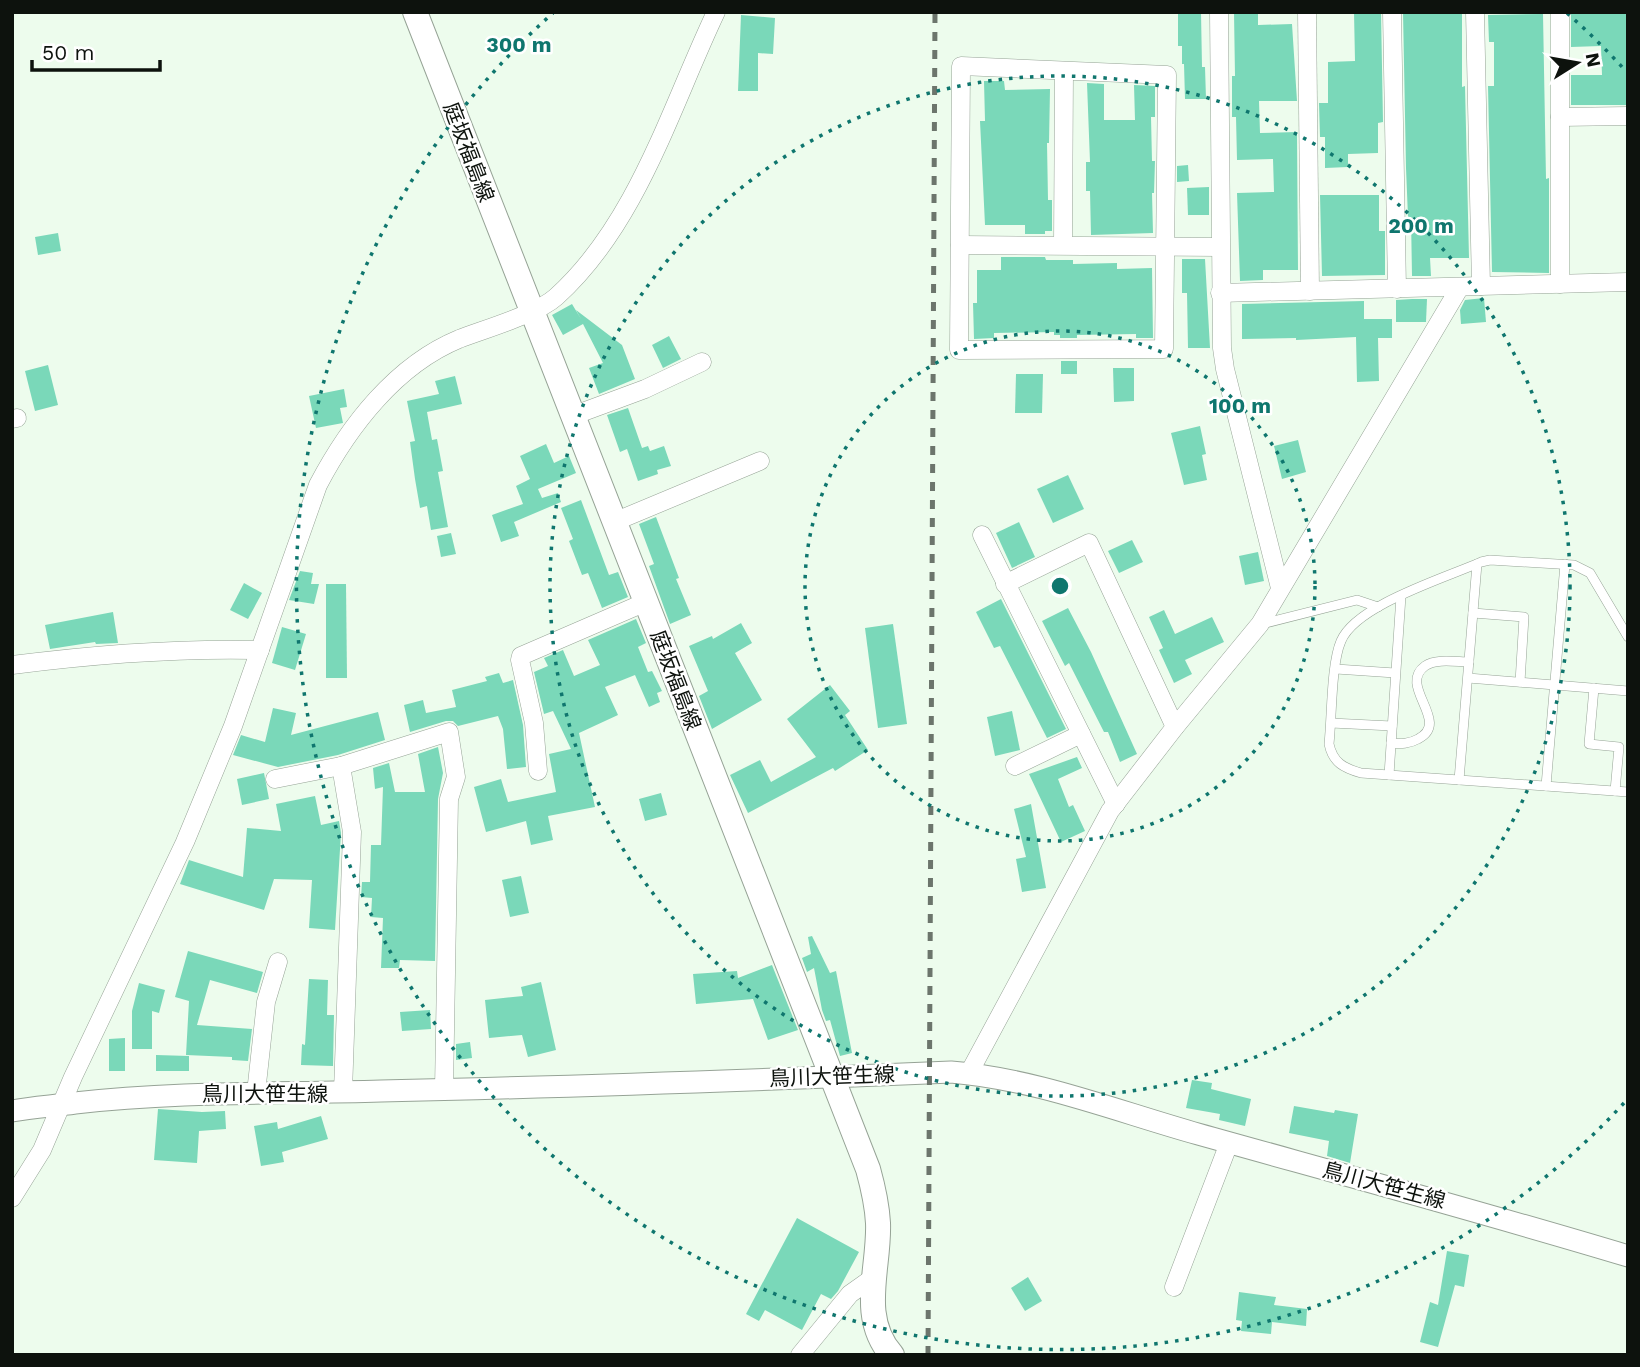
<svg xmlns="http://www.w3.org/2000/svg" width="1640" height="1367" viewBox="0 0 1640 1367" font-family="'Work Sans','Noto Sans JP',sans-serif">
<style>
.building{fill:#7ad8b9}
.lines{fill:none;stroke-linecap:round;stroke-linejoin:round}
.service-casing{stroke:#96a396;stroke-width:10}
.minor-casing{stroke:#96a396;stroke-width:19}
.tertiary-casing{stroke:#96a396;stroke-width:23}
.secondary-casing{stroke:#96a396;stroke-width:26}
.service{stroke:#fff;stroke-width:9}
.minor{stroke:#fff;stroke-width:18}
.tertiary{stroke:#fff;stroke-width:21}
.secondary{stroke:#fff;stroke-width:24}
.rail{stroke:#6c756c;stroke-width:5;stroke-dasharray:9 9;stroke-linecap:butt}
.ring{fill:none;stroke:#0f766e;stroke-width:3.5;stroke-dasharray:3.5 7}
.labels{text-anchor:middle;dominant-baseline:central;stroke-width:5;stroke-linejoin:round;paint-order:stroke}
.street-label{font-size:21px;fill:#0d120d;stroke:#fff}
.centre{fill:#0f766e;stroke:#fff;stroke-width:3.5}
.ring-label{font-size:21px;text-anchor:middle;font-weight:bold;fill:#0f766e;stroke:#fff;stroke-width:5;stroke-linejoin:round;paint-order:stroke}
</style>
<rect width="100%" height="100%" fill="#edfced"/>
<g class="building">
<polygon points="1178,12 1201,12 1202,67 1205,67 1206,99 1185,99 1184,64 1182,64 1182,46 1178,46"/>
<polygon points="1234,12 1258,12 1258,25 1292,24 1297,101 1259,101 1260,133 1297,132 1298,270 1263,270 1263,280 1240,281 1237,193 1274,192 1273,159 1237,160 1236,117 1232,117 1232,76 1235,76"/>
<polygon points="1354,12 1381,12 1383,122 1378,123 1378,153 1348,154 1348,167 1325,168 1325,137 1320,137 1319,103 1328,103 1328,62 1355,61"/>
<polygon points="1403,12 1462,12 1462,87 1465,86 1469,258 1430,258 1431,276 1412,276 1411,217 1408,217 1406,168"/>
<polygon points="1571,12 1628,12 1628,105 1571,105 1571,75 1602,75 1601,46 1571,47"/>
<polygon points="1543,14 1546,179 1549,178 1549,273 1492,272 1488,86 1494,86 1494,42 1489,42 1488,15"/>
<polygon points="741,15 775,18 773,54 758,53 758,91 738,91"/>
<polygon points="984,81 1004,81 1005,90 1050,89 1049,143 1047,143 1048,200 1052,200 1052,231 1045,231 1045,234 1025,234 1025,225 985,225 980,121 985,121"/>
<polygon points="1087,83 1104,84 1104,120 1135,120 1134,85 1155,86 1155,117 1151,117 1152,161 1155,161 1154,193 1152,193 1153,233 1091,235 1090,191 1086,191 1086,162 1090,162"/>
<polygon points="1188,165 1189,181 1177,182 1177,166"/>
<polygon points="1209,187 1209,215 1188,215 1187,188"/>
<polygon points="1320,195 1379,195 1379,231 1385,231 1385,275 1322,276"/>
<polygon points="58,233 61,251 38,255 35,237"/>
<polygon points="1001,257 1045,257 1046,260 1073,260 1073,264 1117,263 1117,269 1152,268 1153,338 1136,338 1136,334 1077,335 1077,338 1060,338 1060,335 1054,335 1054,332 994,333 994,338 974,339 973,303 977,303 977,270 1001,270"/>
<polygon points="1182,259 1205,259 1210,348 1188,348 1187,293 1182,293"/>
<polygon points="1484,298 1486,322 1461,324 1460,310 1465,300"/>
<polygon points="1412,299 1427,299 1426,322 1396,322 1396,300"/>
<polygon points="1364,301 1364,319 1392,319 1392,338 1378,338 1379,381 1357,382 1356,337 1296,340 1296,338 1242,339 1242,304"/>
<polygon points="572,304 581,319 576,310 622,345 635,379 599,394 589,368 603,363 583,324 563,335 552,315"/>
<polygon points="669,336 681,359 663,368 652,345"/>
<rect x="1061" y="361" width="16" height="13"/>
<polygon points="48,365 58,405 35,411 25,371"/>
<polygon points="1113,368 1134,368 1134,401 1114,402"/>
<polygon points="1016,374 1043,374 1042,413 1015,413"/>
<polygon points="455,376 462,404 427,412 432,440 437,439 443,471 438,472 448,527 431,530 427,506 420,508 415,479 410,442 415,441 407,401 439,394 435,381"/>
<polygon points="344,389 347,407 340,408 343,423 316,428 309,396"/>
<polygon points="628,408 642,448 648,446 650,451 664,446 671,466 657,470 658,474 638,481 627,449 620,452 607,415"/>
<polygon points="1200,426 1206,454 1202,455 1207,480 1184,485 1171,433"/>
<polygon points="1298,440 1306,472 1282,479 1274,446"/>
<polygon points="546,444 554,463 569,456 576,473 538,489 542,498 558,493 561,502 514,522 519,536 501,542 492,515 523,504 516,486 530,479 520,456"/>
<polygon points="1068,475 1084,509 1053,523 1037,489"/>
<polygon points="581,500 609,575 618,572 628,597 602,608 588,573 582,575 569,541 573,539 561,508"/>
<polygon points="656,517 679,578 676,579 691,615 670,624 649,566 654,564 639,524"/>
<polygon points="1019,522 1035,557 1012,568 996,533"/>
<polygon points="451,533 456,554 441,557 437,536"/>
<polygon points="1132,540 1143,562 1119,573 1108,551"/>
<polygon points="1258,552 1264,581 1245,585 1239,556"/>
<polygon points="300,571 313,573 311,584 319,584 314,604 289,600"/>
<polygon points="244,583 262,593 248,619 230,610"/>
<polygon points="326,584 346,584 347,678 326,678"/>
<polygon points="1001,599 1066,729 1047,738 1000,646 994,648 976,612"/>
<polygon points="1068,608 1091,652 1137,754 1120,762 1108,732 1104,732 1069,663 1065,666 1042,621"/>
<polygon points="1164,610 1175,634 1212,617 1224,642 1185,660 1192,674 1174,683 1159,650 1163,648 1149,617"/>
<polygon points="113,612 118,643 96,644 95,642 50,649 45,625"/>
<polygon points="636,619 646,643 638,647 648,672 652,671 662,691 657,693 660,702 649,707 635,675 605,687 618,715 579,733 595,807 548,816 553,840 531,845 526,821 486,832 474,787 501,779 508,802 556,792 549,754 571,749 553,711 544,714 534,672 548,666 544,658 563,650 574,676 600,665 588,640"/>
<polygon points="741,623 752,643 735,653 762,700 712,729 699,696 708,691 689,646 712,636 713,639"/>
<polygon points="893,624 907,724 878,728 865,628"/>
<polygon points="282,627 306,634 295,670 272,663"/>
<polygon points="499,673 503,683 513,680 523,725 526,767 507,769 503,729 498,716 458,726 453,721 446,721 410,732 404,705 423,700 426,713 456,707 452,690 487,681 485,677"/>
<polygon points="830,685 850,711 845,715 868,750 835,771 833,768 748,813 730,775 760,760 771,782 816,757 787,719"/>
<polygon points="273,708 296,713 291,735 378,712 385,740 338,755 278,767 233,755 241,735 265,742"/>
<polygon points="1012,711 1020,750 995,756 987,717"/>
<polygon points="438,747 443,773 438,799 435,961 400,960 399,968 381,968 383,918 371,917 372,898 361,897 362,882 370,882 371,845 381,845 383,787 375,789 373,768 389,763 395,792 425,792 418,754"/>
<polygon points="1077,757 1082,768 1058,779 1069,807 1073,805 1085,831 1061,842 1029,774"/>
<polygon points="264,773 269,799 242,805 237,779"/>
<polygon points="661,793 667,815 645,821 639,799"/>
<polygon points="315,796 321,825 339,821 341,833 335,930 309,928 312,880 274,879 264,910 180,884 189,860 243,877 247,828 281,831 276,804"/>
<polygon points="1031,804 1046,888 1022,892 1016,859 1026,857 1014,809"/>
<polygon points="521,876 529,913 510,917 502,880"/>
<polygon points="812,936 830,973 836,971 852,1053 840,1056 830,1020 826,1021 822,1010 814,968 807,972 802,958 811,954 808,937"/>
<polygon points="188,951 263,972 257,993 210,980 197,1025 252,1029 248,1061 232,1060 232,1057 186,1055 189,1001 175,997"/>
<polygon points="772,965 798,1030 768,1040 753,999 696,1004 693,974 737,971 738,978"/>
<polygon points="309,979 328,980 327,1015 334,1015 333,1066 301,1065 302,1044 305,1045"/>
<polygon points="541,982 556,1050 528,1057 522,1035 489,1038 485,1000 523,996 521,987"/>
<polygon points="139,983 165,990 159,1013 152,1011 152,1049 132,1049 132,1011"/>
<polygon points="430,1010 431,1029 402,1031 400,1012"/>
<polygon points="125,1038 125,1071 109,1071 109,1039"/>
<polygon points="470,1042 472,1058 456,1060 456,1044"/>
<polygon points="156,1055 189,1056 189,1071 156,1071"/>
<polygon points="1192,1080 1212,1083 1211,1089 1251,1099 1245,1126 1219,1120 1220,1114 1186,1108"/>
<polygon points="1294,1106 1334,1113 1335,1110 1358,1114 1350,1163 1327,1156 1329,1141 1289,1133"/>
<polygon points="158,1109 202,1112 225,1111 226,1129 199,1131 197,1163 154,1160"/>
<polygon points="321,1116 328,1139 282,1152 284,1162 261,1166 254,1126 277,1122 278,1129"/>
<polygon points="797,1218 859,1252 838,1291 831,1299 821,1294 802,1330 765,1310 759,1321 746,1314"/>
<polygon points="1447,1251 1469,1255 1464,1287 1455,1285 1438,1347 1420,1342 1430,1302 1438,1305"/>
<polygon points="1028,1277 1042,1301 1025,1311 1011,1288"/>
<polygon points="1239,1292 1276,1297 1274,1305 1307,1309 1306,1326 1272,1322 1271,1334 1241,1331 1242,1321 1236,1320"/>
</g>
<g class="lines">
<g class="service-casing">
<g id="service">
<polyline points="1473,613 1524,617 1520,682"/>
<polyline points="1262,624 1357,600 1378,607"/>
<path d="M1628 637 1590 573 1574 565 1490 560 1481 562C1445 578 1356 605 1341 641 1331 664 1332 717 1329 744 1333 763 1344 768 1361 773L1628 792"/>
<polyline points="1336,669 1395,673"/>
<polyline points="1468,678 1628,691"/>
<polyline points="1594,688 1589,744 1619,747 1615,791"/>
<polyline points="1331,723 1392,726"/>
<path d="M1391 743C1401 744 1409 744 1418 739 1452 722 1397 686 1425 666 1436 658 1457 662 1469 662"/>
<polyline points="1389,775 1401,596"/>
<polyline points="1459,780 1477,564"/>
<polyline points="1546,786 1565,564"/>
</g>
</g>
<g class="minor-casing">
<g id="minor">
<polyline points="1219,12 1222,348 1225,369 1280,588"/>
<polyline points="1307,12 1310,291"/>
<polyline points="1392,12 1397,289"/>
<polyline points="1475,12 1481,286"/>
<polyline points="1560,12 1560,284"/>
<polygon points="961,66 1167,75 1164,349 959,350"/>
<polyline points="1560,117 1628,116"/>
<polyline points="960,245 1220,247"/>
<polyline points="1063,245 1064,71"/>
<polyline points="1220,293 1628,282"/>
<polyline points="572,416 645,389 702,362"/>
<polyline points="12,419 17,418"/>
<polyline points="614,522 760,461"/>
<polyline points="982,535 1116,804"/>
<polyline points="1005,584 1089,543 1175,727"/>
<path d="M12 665C97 654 174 648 260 650"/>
<polyline points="1015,766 1081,734"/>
<polyline points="538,771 534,723 520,660 521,656 646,602"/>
<polyline points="275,779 341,766"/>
<polyline points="969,1073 1110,811 1175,727 1260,624 1460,287"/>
<polyline points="343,1092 352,832 341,766 449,732 456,777 449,799 444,1090"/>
<polyline points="256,1093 266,1002 278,962"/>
<path d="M12 1198 42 1150 73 1077 185 842 233 726 318 485C349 426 396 365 459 339 485 329 537 314 556 297 637 224 670 109 716 12"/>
<polyline points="1174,1287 1229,1143"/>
<polyline points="800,1355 850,1294 874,1277"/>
</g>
</g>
<g class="tertiary-casing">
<path id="tertiary" d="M12 1111C33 1107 54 1106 75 1103 177 1091 279 1094 381 1091 571 1087 761 1080 951 1072 1036 1079 1116 1111 1198 1134 1341 1174 1485 1213 1628 1256"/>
</g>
<g class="secondary-casing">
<path id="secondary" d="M415 12 868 1169C873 1187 877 1204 878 1223 880 1267 858 1317 892 1355"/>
</g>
<use href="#service" class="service"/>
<use href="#minor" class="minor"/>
<use href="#tertiary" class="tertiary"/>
<use href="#secondary" class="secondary"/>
<polyline class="rail" points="928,1355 935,12"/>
</g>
<g class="ring">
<circle cx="1060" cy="586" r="255"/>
<circle cx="1060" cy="586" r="510"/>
<path d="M1624 1103A765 765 0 1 1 553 13M1567 13A765 765 0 0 1 1624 69"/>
</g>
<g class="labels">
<g class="street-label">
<text transform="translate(469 152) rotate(69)">庭坂福島線</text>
<text transform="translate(676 680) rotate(69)">庭坂福島線</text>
<text transform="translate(832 1076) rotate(-2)">鳥川大笹生線</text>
<text x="265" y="1093">鳥川大笹生線</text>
<text transform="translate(1384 1185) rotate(15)">鳥川大笹生線</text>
</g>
</g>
<circle cx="1060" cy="586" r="10" class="centre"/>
<g class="ring-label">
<text x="519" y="52">300 m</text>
<text x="1421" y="233">200 m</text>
<text x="1240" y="413">100 m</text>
</g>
<rect width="1640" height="1367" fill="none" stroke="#0d120d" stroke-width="28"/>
<g transform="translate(1577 63) rotate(79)" stroke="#ffffff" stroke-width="5" paint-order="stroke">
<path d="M0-5L12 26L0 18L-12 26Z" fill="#0d120d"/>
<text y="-10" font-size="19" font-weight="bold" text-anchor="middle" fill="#0d120d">N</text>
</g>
<path d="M32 60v10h128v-10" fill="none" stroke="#0d120d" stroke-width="3.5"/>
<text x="42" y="60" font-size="21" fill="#0d120d" stroke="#ffffff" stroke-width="5" paint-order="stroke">50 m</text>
</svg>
